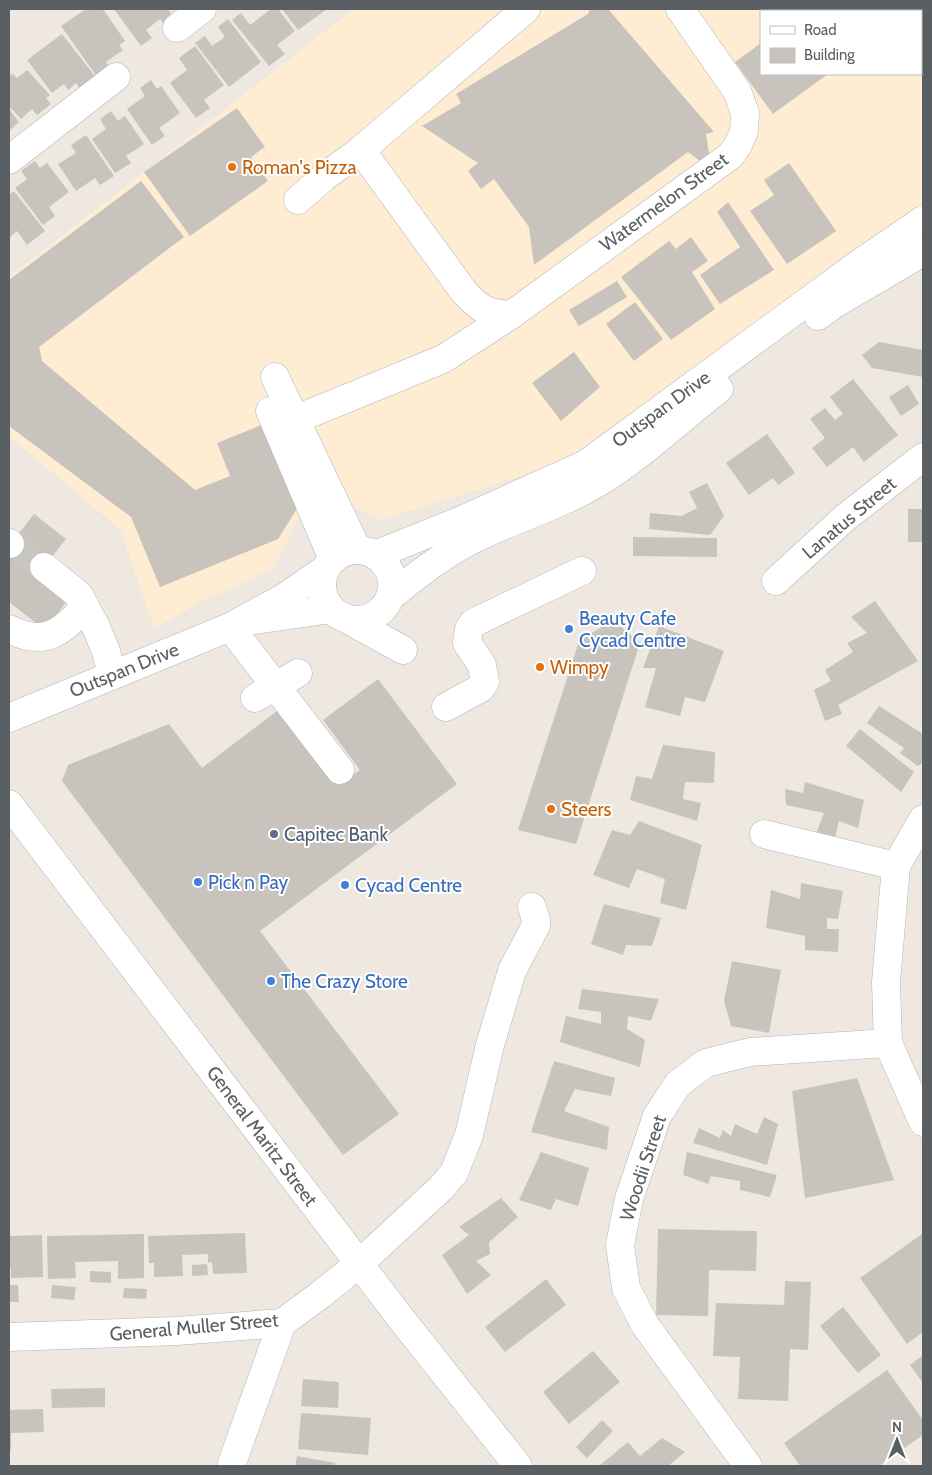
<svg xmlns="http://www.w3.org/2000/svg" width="932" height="1475" viewBox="0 0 932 1475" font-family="Cabin,sans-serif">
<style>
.commercial{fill:#ffedd3;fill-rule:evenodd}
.building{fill:#c9c3bd}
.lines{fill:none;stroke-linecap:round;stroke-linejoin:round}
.minor-tunnel{stroke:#c9c6c1;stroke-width:28;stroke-dasharray:28 14;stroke-linecap:butt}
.minor-casing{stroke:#b1b5b9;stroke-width:29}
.minor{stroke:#fff;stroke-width:28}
.food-dot{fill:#e8710a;stroke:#fff;stroke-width:2}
.shop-dot{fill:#3f7fe0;stroke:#fff;stroke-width:2}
.service-dot{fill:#5c6f8a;stroke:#fff;stroke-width:2}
.labels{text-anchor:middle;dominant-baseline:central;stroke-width:4;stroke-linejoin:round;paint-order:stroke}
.food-label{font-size:19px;fill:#c56008;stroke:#fff;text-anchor:start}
.street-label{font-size:19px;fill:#595f63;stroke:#fff}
.shop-label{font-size:19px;fill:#366cbe;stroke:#fff;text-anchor:start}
.service-label{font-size:19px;fill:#4e5e75;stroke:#fff;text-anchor:start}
</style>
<rect width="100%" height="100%" fill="#eee8e0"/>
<path class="commercial" d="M354 9H923V215L579 458 380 520 341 501 300 515 274 568 203 601 154 628 120 529 9 436V277ZM761 11H921V74H761Z"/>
<g class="building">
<polygon points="86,9 103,9 125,41 119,45 123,50 106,62 113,72 100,81 61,26"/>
<polygon points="114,9 168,9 177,22 168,29 160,19 146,30 152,38 141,46"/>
<polygon points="271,9 278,9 295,31 277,45 285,54 269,66 232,20 241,13 250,25"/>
<polygon points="282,9 327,9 298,30"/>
<polygon points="590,9 608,9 714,132 706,134 709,154 700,161 688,152 534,265 529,227 494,179 481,189 468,171 478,163 422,126 461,103 456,94 588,14"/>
<polygon points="813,9 907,9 904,11 815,11"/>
<polygon points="228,19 261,62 229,87 195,43 205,36 212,46 225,37 218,27"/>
<polygon points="62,34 101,84 86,96 76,83 68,90 64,84 52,93 27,60"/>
<polygon points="761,43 761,74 828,74 773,114 735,62"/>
<polygon points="195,46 224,85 204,100 210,108 196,118 170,83 187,70 179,58"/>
<polygon points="27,70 50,95 46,98 51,104 37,115 32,109 21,119 9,106 9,76 13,74 17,78"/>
<polygon points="151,80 157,89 161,86 180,113 159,128 165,136 152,145 127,109 145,96 140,88"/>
<polygon points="237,108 265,147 251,157 268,181 190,236 144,172"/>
<polygon points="9,109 19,122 9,131"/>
<polygon points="111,111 118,121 125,116 144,144 126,156 131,163 115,173 92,139 106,129 100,119"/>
<polygon points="86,135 114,176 100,185 95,178 76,191 58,164 76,153 71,145"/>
<polygon points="35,161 40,168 47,163 69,192 49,207 55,216 43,225 15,188 27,179 21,171"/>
<polygon points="789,163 836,231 787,264 750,211 774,195 764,180"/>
<polygon points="141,181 184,237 39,347 42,361 195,490 230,476 217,443 264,424 298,507 278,539 160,587 131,517 9,426 9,280"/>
<polygon points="14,191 45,231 27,245 17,231 9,238 9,195"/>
<polygon points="728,202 774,270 720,304 700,275 740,247 717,212"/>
<polygon points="691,237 708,261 692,272 715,309 671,340 621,277 669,241 676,249"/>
<polygon points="617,281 627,297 579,326 569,310"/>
<polygon points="635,302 663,339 634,361 606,324"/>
<polygon points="879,342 923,350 923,377 872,368 862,355"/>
<polygon points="574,352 600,387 561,421 532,383"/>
<polygon points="853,379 898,435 864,462 853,447 827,467 812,448 825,438 810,419 825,408 835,420 843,414 830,397"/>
<polygon points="908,385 919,404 901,416 889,397"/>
<polygon points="767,434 795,473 778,485 773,478 749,495 726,463"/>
<polygon points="707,483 724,516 710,535 649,529 650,513 682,516 697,508 689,492"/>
<rect x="908" y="509" width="15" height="33"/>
<polygon points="34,514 66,539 39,573 70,597 45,630 9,602 9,546"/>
<polygon points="633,537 717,538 717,557 633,556"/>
<polygon points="875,601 918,661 838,705 842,714 825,721 814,690 831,681 825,670 853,652 847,643 867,633 851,617"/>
<polygon points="613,620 640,643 576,844 518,830 579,641"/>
<polygon points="659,626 724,651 705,702 685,697 680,716 645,707 656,668 643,668"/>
<polygon points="378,679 457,784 260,931 399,1114 343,1155 62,781 68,765 169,724 202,768 286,704 344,781 360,770 323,720"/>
<polygon points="879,706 923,734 923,762 918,766 900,753 904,748 867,723"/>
<polygon points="860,729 914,772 901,792 846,746"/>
<polygon points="663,745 715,752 714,783 685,782 683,799 701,803 697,821 630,800 636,776 652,779"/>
<polygon points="805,782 864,800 858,828 839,821 834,841 816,834 824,813 786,805 785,789 803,793"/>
<polygon points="639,821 702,845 686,910 660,903 665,879 637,869 629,888 593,875 612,830 630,835"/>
<polygon points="801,883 843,891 838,919 827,918 827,929 839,929 838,952 805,950 805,936 766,928 771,890 800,899"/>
<polygon points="604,904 661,918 652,946 626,945 623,955 591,944"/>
<polygon points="732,961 781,970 769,1033 731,1026 724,1001"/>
<polygon points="582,989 659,999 651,1021 628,1016 627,1029 645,1040 640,1067 560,1042 566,1016 601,1024 601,1012 578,1009"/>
<polygon points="554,1061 615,1078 611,1096 575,1089 564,1111 609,1127 607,1150 531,1132"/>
<polygon points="857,1078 894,1180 805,1198 792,1091"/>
<polygon points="764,1117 778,1124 767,1165 693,1143 699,1128 720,1138 723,1130 731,1136 735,1124 757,1134"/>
<polygon points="541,1152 589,1168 578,1206 556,1199 551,1210 519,1200"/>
<polygon points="687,1152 777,1175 770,1197 740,1190 740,1181 711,1176 708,1184 683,1175"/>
<polygon points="501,1198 518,1217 489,1242 490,1254 476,1261 491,1275 467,1294 442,1255 469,1235 459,1227"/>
<polygon points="658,1229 757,1231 756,1271 709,1270 708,1316 656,1315"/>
<polygon points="245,1233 247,1273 213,1274 212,1262 208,1263 208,1254 182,1255 183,1276 154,1277 154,1263 149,1263 148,1236"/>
<polygon points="144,1234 144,1278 118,1279 118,1261 75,1262 76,1278 48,1279 47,1236"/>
<polygon points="922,1234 923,1332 907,1344 860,1278"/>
<polygon points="42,1235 43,1277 11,1278 11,1268 9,1268 9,1236"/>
<polygon points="207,1264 208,1275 192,1276 192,1265"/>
<polygon points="90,1271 111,1272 111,1283 90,1282"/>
<polygon points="546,1279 566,1305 505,1352 485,1327"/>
<polygon points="785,1281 811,1282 808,1350 790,1349 788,1401 738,1399 740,1357 713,1356 716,1303 784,1305"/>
<polygon points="9,1285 18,1285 19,1302 9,1302"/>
<polygon points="52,1285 76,1287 74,1300 51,1298"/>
<polygon points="124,1288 147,1289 146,1299 123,1298"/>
<polygon points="843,1307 881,1355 858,1373 820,1326"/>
<polygon points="593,1351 620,1382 569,1424 543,1392"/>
<polygon points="923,1355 923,1383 910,1365"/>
<polygon points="887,1370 923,1420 923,1435 879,1466 800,1466 784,1443"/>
<polygon points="303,1379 339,1382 338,1408 301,1406"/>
<polygon points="105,1388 105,1407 52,1408 51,1389"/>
<polygon points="43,1409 44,1432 11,1433 11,1450 9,1450 9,1410"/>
<polygon points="301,1413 371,1418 368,1455 298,1449"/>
<polygon points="602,1420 613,1431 587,1458 576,1447"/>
<polygon points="662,1438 685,1452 668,1466 599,1466 628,1442 640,1456"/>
<polygon points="297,1456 335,1463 335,1466 295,1466"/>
</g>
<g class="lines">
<polyline class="minor-tunnel" points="10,544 44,567"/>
<g class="minor-casing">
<g id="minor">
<path d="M526 9 361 150 464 292C481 310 486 313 511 315L730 156 738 145 744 131 745 113 737 91 680 9"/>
<polyline points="177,28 202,9"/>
<polyline points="9,160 116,77"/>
<polyline points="298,200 324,177 361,150"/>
<polyline points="818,316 833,305 923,252"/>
<polyline points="275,377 357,549"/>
<polyline points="270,411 333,559"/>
<polyline points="277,427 443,359 511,315"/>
<polyline points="9,543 10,544"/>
<circle cx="357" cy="585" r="35"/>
<polyline points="375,555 462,520 586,464 860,263 923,220"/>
<polyline points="44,567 79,595 95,625 106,651 112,675"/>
<polyline points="776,581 846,517 923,457"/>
<path d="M390 597C418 574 445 553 478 537 517 518 561 505 599 482 642 456 679 420 719 389"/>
<polyline points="345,618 403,650"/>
<polyline points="255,620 331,609"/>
<polyline points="230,627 340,770"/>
<path d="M9 629C44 647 62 633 85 606"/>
<polyline points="255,698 298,673"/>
<polyline points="446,707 481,688 485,682 482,665 467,643 469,629 473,623 582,571"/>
<polyline points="9,718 230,627 285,597 324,570"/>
<polyline points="9,804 399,1316 518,1466"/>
<polyline points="923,819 896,866 886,982 888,1043 923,1122"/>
<polyline points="764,834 896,866"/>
<polyline points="9,1337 177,1331 282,1323 320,1295 360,1263 441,1188 454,1173 469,1135 490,1045 512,971 536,925 536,920 532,907"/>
<polyline points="231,1466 282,1323"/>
<polyline points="748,1466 645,1325 626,1288 620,1245 629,1199 657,1116 678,1084 706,1063 750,1052 888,1043"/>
</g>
</g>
<use href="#minor" class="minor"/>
</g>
<g class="food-dot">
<circle cx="232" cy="167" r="5"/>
<circle cx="540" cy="667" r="5"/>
<circle cx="551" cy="809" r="5"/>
</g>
<g class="shop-dot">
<circle cx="569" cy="629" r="5"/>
<circle cx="198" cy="882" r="5"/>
<circle cx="345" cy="885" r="5"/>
<circle cx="271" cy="981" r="5"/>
</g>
<circle class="service-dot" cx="274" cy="834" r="5"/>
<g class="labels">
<g class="food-label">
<text x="242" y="167">Roman's Pizza</text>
<text x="550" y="667">Wimpy</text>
<text x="561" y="809">Steers</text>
</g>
<g class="street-label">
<text transform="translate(664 202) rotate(-36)">Watermelon Street</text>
<text transform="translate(661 409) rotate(-36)">Outspan Drive</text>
<text transform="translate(849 518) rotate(-40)">Lanatus Street</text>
<text transform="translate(124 670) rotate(-22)">Outspan Drive</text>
<text transform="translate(262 1136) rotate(53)">General Maritz Street</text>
<text transform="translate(643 1168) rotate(-72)">Woodii Street</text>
<text transform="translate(194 1327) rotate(-5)">General Muller Street</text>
</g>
<g class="shop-label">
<text x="579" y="618">Beauty Cafe<tspan x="579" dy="22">Cycad Centre</tspan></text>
<text x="208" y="882">Pick n Pay</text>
<text x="355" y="885">Cycad Centre</text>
<text x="281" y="981">The Crazy Store</text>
</g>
<g class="service-label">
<text x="284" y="834">Capitec Bank</text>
</g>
</g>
<rect width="932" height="1475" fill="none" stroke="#595f63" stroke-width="20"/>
<rect x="760" y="10" width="162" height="65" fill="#ffffff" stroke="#bdbfc1"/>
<rect x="770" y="26" width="25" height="8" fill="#ffffff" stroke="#bdbfc1"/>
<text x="804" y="35" font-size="15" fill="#595f63">Road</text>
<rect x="770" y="48" width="25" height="15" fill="#c9c3bd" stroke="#bdbfc1"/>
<text x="804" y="60" font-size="15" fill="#595f63">Building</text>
<g transform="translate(897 1440)" stroke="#ffffff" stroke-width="4" paint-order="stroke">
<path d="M0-4L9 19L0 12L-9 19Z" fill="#595f63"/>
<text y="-8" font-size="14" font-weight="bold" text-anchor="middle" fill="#595f63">N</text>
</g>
</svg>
